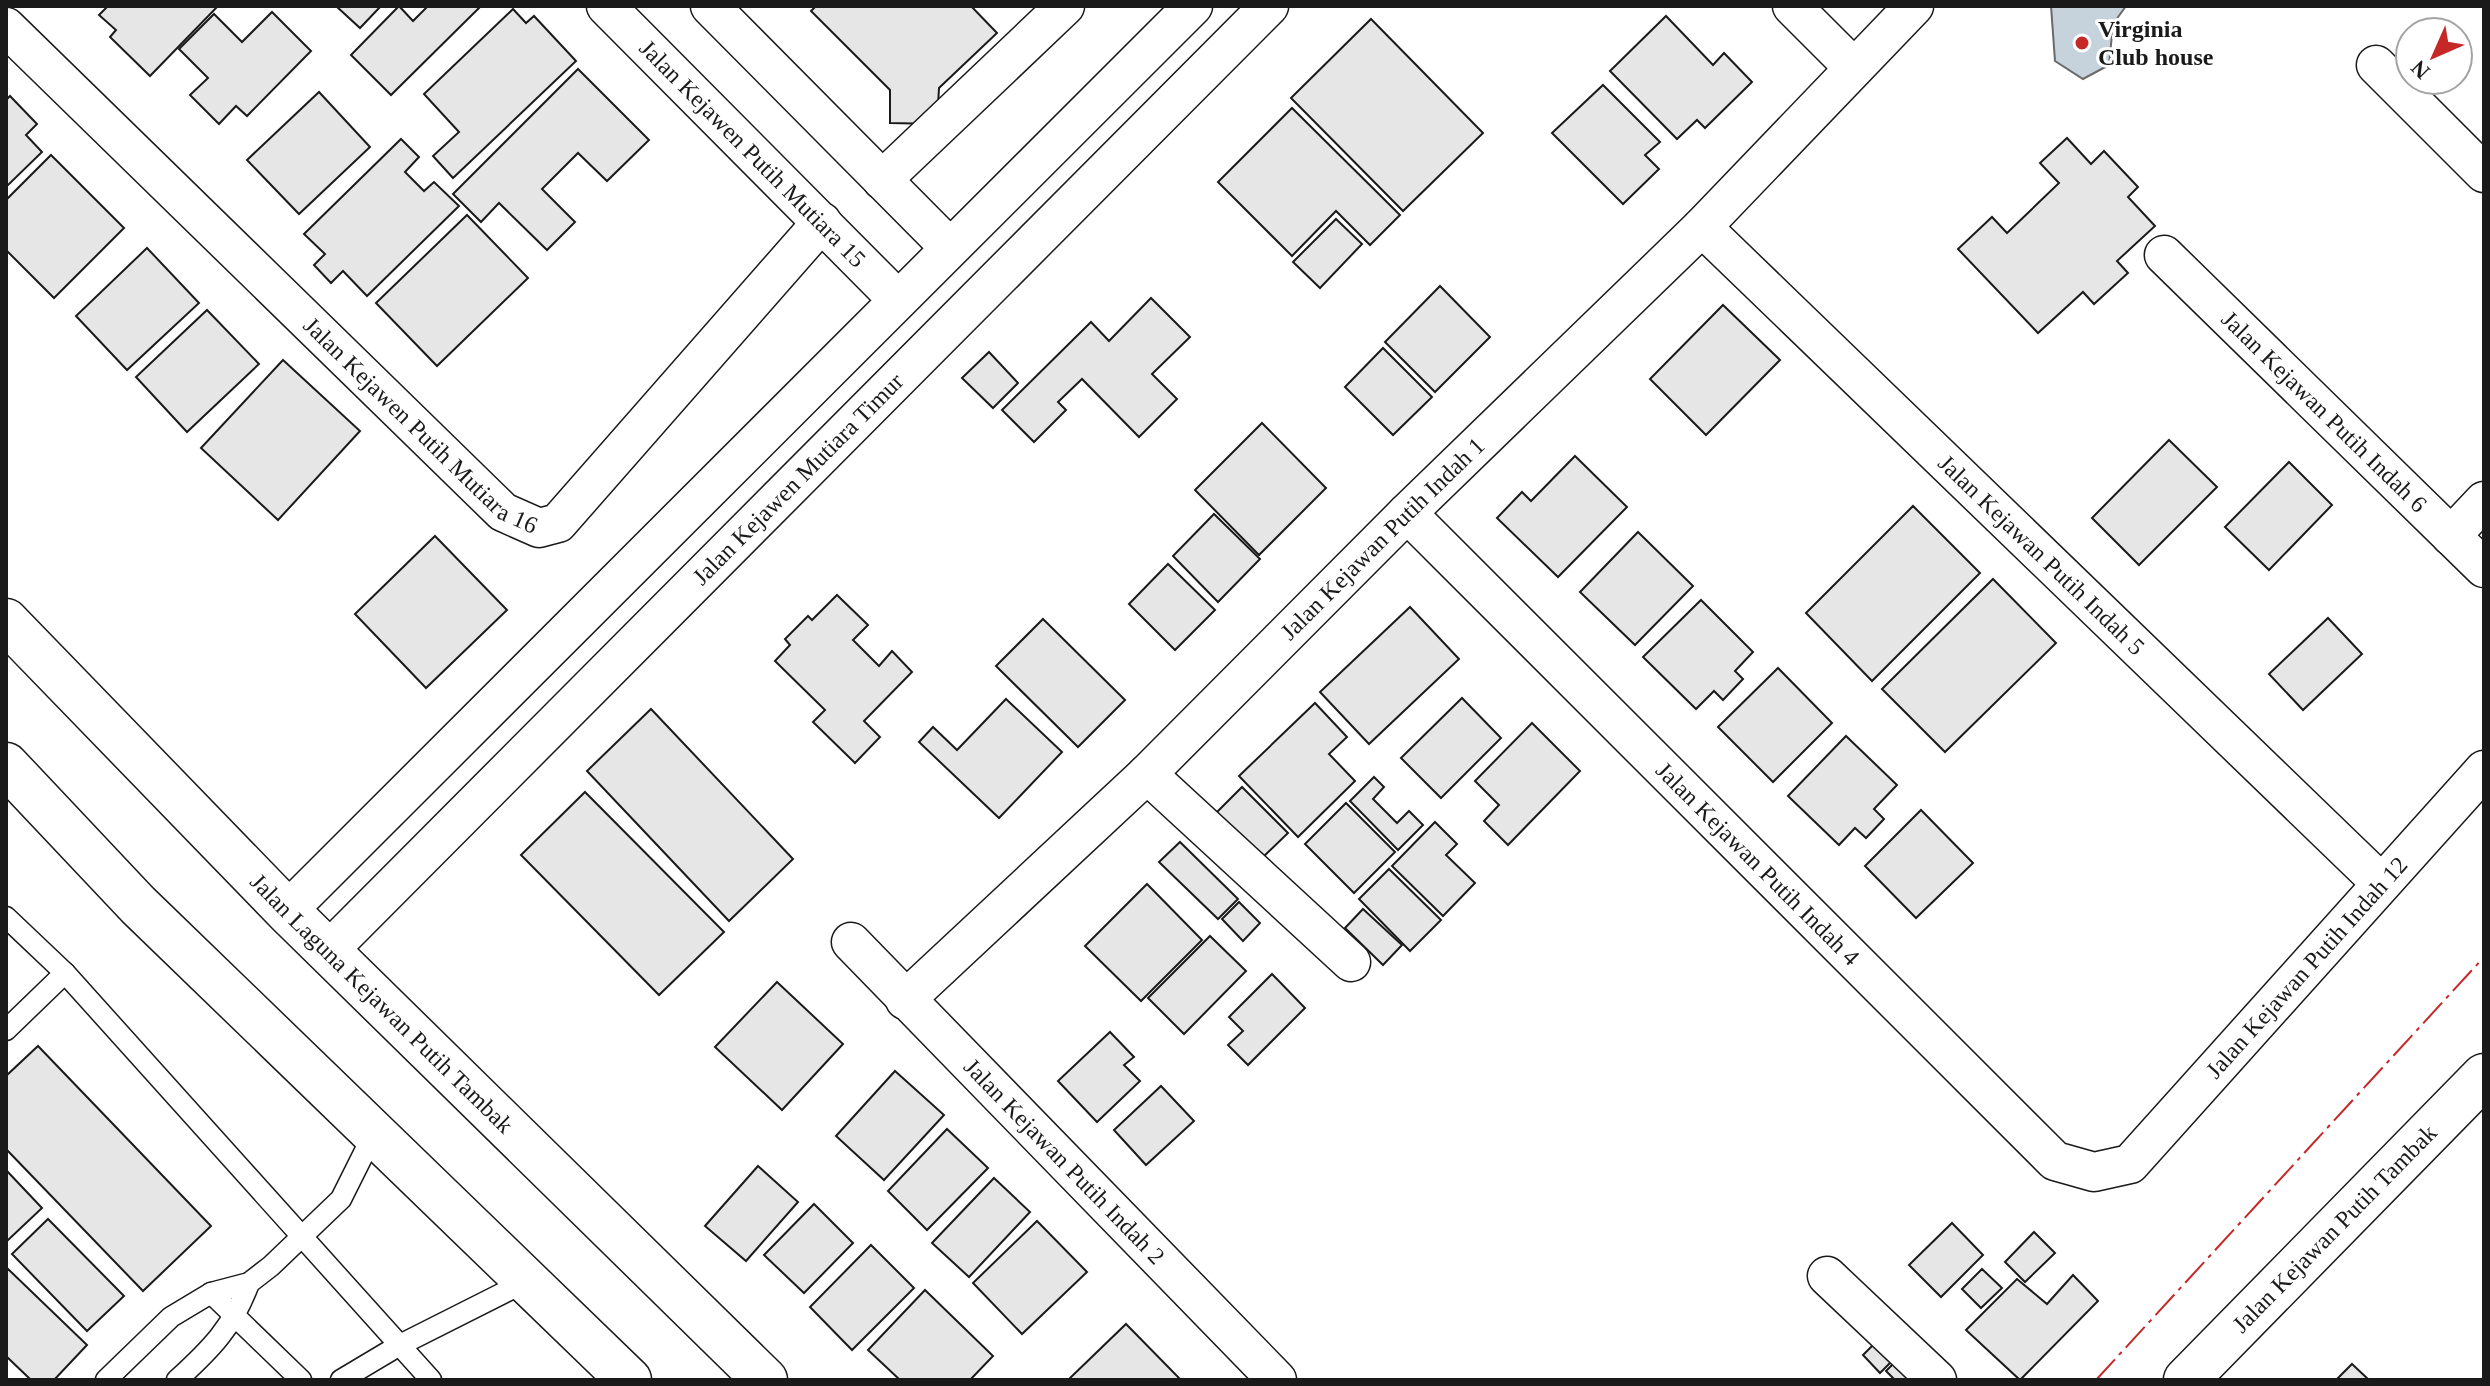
<svg xmlns="http://www.w3.org/2000/svg" width="2490" height="1386" viewBox="0 0 2490 1386" font-family="'Times New Roman',serif">
<style>
.water{fill:#c6d2dc;stroke:#6a6a6a;stroke-width:2}
.building{fill:#e6e6e6;stroke:#1a1a1a;stroke-width:2}
.lines{fill:none;stroke-linecap:round;stroke-linejoin:round}
.service-casing{stroke:#1a1a1a;stroke-width:23}
.minor-casing{stroke:#1a1a1a;stroke-width:41}
.tertiary-casing{stroke:#1a1a1a;stroke-width:47}
.service{stroke:#fff;stroke-width:20}
.minor{stroke:#fff;stroke-width:38}
.tertiary{stroke:#fff;stroke-width:44}
.power{stroke:#c62828;stroke-width:2;stroke-dasharray:28 6 4 6;stroke-linecap:butt}
.poi-dot{fill:#c62828;stroke:#fff;stroke-width:3}
.labels{text-anchor:middle;dominant-baseline:central;stroke-width:6;stroke-linejoin:round;paint-order:stroke}
.poi-label{font-size:24px;font-weight:bold;fill:#1a1a1a;stroke:#fff;text-anchor:start}
.street-label{font-size:24px;fill:#1a1a1a;stroke:#fff}
</style>
<rect width="100%" height="100%" fill="#fff"/>
<polygon class="water" points="2051,6 2126,6 2113,24 2109,65 2083,79 2055,61"/>
<g class="building">
<polygon points="108,6 218,6 150,76 110,37 116,30 99,15"/>
<polygon points="336,6 381,6 360,28"/>
<polygon points="399,6 413,21 428,6 481,6 391,95 351,55"/>
<polygon points="816,6 971,6 997,33 939,88 937,124 890,123 890,90 811,11"/>
<polygon points="513,9 526,23 534,16 576,61 453,178 433,156 459,132 424,94"/>
<polygon points="272,12 311,51 247,116 236,106 219,124 190,95 208,78 179,49 214,14 242,42"/>
<polygon points="1666,16 1713,65 1724,53 1752,82 1705,128 1697,120 1677,139 1610,71"/>
<polygon points="1371,19 1483,133 1403,211 1291,98"/>
<polygon points="578,69 649,140 607,181 578,153 542,189 575,222 547,250 499,203 481,222 453,194"/>
<polygon points="1603,85 1660,142 1645,155 1659,169 1623,204 1552,133"/>
<polygon points="319,92 370,147 299,214 247,160"/>
<polygon points="10,96 37,124 26,135 42,152 6,187 6,100"/>
<polygon points="1292,108 1400,215 1370,245 1336,211 1292,256 1218,182"/>
<polygon points="2067,138 2091,164 2104,151 2138,187 2128,197 2155,226 2117,261 2128,273 2094,304 2083,292 2038,333 1958,249 1992,217 2007,233 2059,183 2040,163"/>
<polygon points="401,139 419,157 405,172 424,191 434,182 459,206 367,296 343,271 331,283 314,265 325,254 304,234"/>
<polygon points="51,155 124,228 54,298 6,250 6,200"/>
<polygon points="467,215 528,278 437,366 376,303"/>
<polygon points="1336,219 1362,244 1320,288 1293,262"/>
<polygon points="147,248 199,303 127,370 76,316"/>
<polygon points="1440,286 1490,337 1435,392 1385,342"/>
<polygon points="1151,298 1190,337 1152,374 1177,399 1139,437 1082,379 1058,402 1066,410 1034,442 1002,410 1091,322 1109,341"/>
<polygon points="1723,305 1780,360 1706,435 1650,379"/>
<polygon points="207,310 259,364 187,432 136,377"/>
<polygon points="1383,348 1432,397 1393,435 1345,387"/>
<polygon points="989,352 1018,383 993,408 962,378"/>
<polygon points="283,360 360,431 278,520 201,448"/>
<polygon points="1262,423 1326,488 1259,555 1195,490"/>
<polygon points="2169,440 2217,487 2139,565 2092,518"/>
<polygon points="1575,456 1627,507 1558,577 1497,518 1522,492 1531,501"/>
<polygon points="2289,462 2332,505 2269,570 2225,527"/>
<polygon points="1913,506 1980,573 1872,681 1806,613"/>
<polygon points="1214,514 1260,559 1218,602 1173,556"/>
<polygon points="1638,532 1693,586 1635,645 1580,592"/>
<polygon points="435,536 507,610 426,688 355,614"/>
<polygon points="1168,564 1215,610 1175,650 1129,604"/>
<polygon points="1993,579 2056,643 1945,752 1882,689"/>
<polygon points="837,595 868,625 853,640 879,666 892,651 912,672 864,721 880,737 855,763 813,722 825,710 775,661 790,645 785,639 808,616 812,620"/>
<polygon points="1701,600 1753,652 1735,671 1743,679 1723,700 1714,691 1696,709 1643,657"/>
<polygon points="1410,607 1459,659 1369,744 1320,692"/>
<polygon points="2328,618 2362,654 2303,710 2269,674"/>
<polygon points="1043,619 1125,700 1078,747 996,666"/>
<polygon points="1778,668 1832,723 1773,782 1718,727"/>
<polygon points="1462,698 1501,738 1441,798 1401,758"/>
<polygon points="1006,699 1062,752 999,818 919,742 933,727 957,750"/>
<polygon points="1315,703 1347,737 1329,754 1355,781 1298,837 1239,776"/>
<polygon points="651,709 793,859 729,921 587,771"/>
<polygon points="1532,723 1580,771 1508,845 1484,821 1499,805 1475,781"/>
<polygon points="1846,736 1897,785 1874,809 1884,819 1866,838 1855,828 1839,845 1788,796"/>
<polygon points="1374,777 1384,787 1373,799 1397,823 1409,811 1423,825 1398,850 1350,801"/>
<polygon points="1242,787 1288,833 1260,860 1214,815"/>
<polygon points="585,792 724,932 659,995 521,855"/>
<polygon points="1346,803 1395,852 1354,893 1305,844"/>
<polygon points="1921,810 1973,863 1916,918 1865,866"/>
<polygon points="1435,822 1457,844 1446,855 1475,883 1443,916 1392,866"/>
<polygon points="1180,842 1238,899 1218,919 1159,862"/>
<polygon points="1389,869 1441,920 1410,951 1359,899"/>
<polygon points="1147,884 1202,940 1141,1001 1085,946"/>
<polygon points="1239,902 1260,923 1243,941 1222,919"/>
<polygon points="1363,909 1402,945 1383,965 1345,928"/>
<polygon points="1210,936 1246,971 1184,1034 1148,998"/>
<polygon points="1272,974 1305,1008 1248,1065 1228,1045 1243,1031 1229,1017"/>
<polygon points="777,982 843,1044 782,1110 715,1047"/>
<polygon points="1110,1032 1134,1057 1124,1065 1140,1081 1097,1122 1058,1081"/>
<polygon points="38,1046 211,1226 143,1291 6,1149 6,1076"/>
<polygon points="895,1071 944,1115 884,1180 836,1136"/>
<polygon points="1161,1086 1194,1121 1146,1165 1114,1130"/>
<polygon points="947,1129 988,1168 927,1230 888,1191"/>
<polygon points="758,1166 798,1202 746,1261 705,1226"/>
<polygon points="6,1170 42,1208 6,1242"/>
<polygon points="994,1178 1030,1212 969,1277 932,1243"/>
<polygon points="814,1204 853,1243 804,1293 764,1255"/>
<polygon points="48,1219 124,1296 87,1331 12,1254"/>
<polygon points="1037,1221 1087,1272 1022,1334 973,1283"/>
<polygon points="1952,1223 1983,1255 1941,1297 1909,1265"/>
<polygon points="2034,1232 2055,1253 2025,1282 2005,1262"/>
<polygon points="871,1245 914,1288 852,1350 810,1307"/>
<polygon points="7,1268 87,1345 54,1380 31,1380 6,1356"/>
<polygon points="1982,1269 2002,1288 1981,1308 1962,1289"/>
<polygon points="2073,1275 2098,1301 2020,1380 1966,1330 2017,1279 2047,1304"/>
<polygon points="925,1290 993,1356 970,1380 900,1380 868,1350"/>
<polygon points="1126,1324 1180,1379 1068,1380"/>
<polygon points="1878,1340 1895,1358 1880,1373 1863,1355"/>
<polygon points="1904,1353 1913,1380 1895,1380 1886,1371"/>
<polygon points="2352,1364 2369,1380 2336,1380"/>
</g>
<g class="lines">
<g class="service-casing">
<g id="service">
<polyline points="6,917 65,973 431,1380"/>
<polyline points="6,1030 65,973"/>
<polyline points="211,1293 301,1380"/>
<polyline points="106,1380 171,1317 211,1293 249,1283 271,1266 341,1199 374,1133"/>
<path d="M177 1380C211 1349 233 1327 249 1283"/>
<polyline points="341,1380 398,1346 527,1281"/>
</g>
</g>
<g class="minor-casing">
<g id="minor">
<path id="s1" d="M606 6 898 300"/>
<polyline points="710,6 949,247"/>
<polyline points="1792,6 1853,67"/>
<path id="s2" d="M6 27 503 512 539 528 558 523 822 222"/>
<polyline points="2376,65 2484,173"/>
<polyline points="882,180 1065,6"/>
<path id="s3" d="M1702 227 2381 883"/>
<path id="s4" d="M2164 255 2484 568"/>
<path id="s5" d="M1407 513 2055 1161 2094 1172 2130 1164 2484 770"/>
<polyline points="2451,536 2484,501"/>
<polyline points="1147,774 1351,962"/>
<polyline points="287,911 1193,6"/>
<path id="s6" d="M851 942 1277 1380"/>
<path id="s7" d="M328 951 1269 6"/>
<path id="s8" d="M905 1000 1147 774 1407 513 1702 227 1914 6"/>
<polyline points="1827,1276 1937,1380"/>
</g>
</g>
<g class="tertiary-casing">
<g id="tertiary">
<path id="s9" d="M6 621 287 911 765 1380"/>
<polyline points="6,765 138,905 629,1380"/>
<path id="s10" d="M2186 1380 2484 1076"/>
</g>
</g>
<use href="#service" class="service"/>
<use href="#minor" class="minor"/>
<use href="#tertiary" class="tertiary"/>
<polyline class="power" points="2096,1380 2484,957"/>
</g>
<circle class="poi-dot" cx="2082" cy="43" r="8"/>
<g class="labels">
<g class="poi-label">
<text x="2098" y="29">Virginia<tspan x="2098" dy="28">Club house</tspan></text>
</g>
<g class="street-label">
<text stroke="none"><textPath href="#s1" startOffset="208">Jalan Kejawen Putih Mutiara 15</textPath></text>
<text stroke="none"><textPath href="#s4" startOffset="224">Jalan Kejawan Putih Indah 6</textPath></text>
<text stroke="none"><textPath href="#s2" startOffset="576">Jalan Kejawen Putih Mutiara 16</textPath></text>
<text stroke="none"><textPath href="#s7" startOffset="666">Jalan Kejawen Mutiara Timur</textPath></text>
<text stroke="none"><textPath href="#s8" startOffset="664">Jalan Kejawan Putih Indah 1</textPath></text>
<text stroke="none"><textPath href="#s3" startOffset="472">Jalan Kejawan Putih Indah 5</textPath></text>
<text stroke="none"><textPath href="#s5" startOffset="496">Jalan Kejawan Putih Indah 4</textPath></text>
<text stroke="none"><textPath href="#s5" startOffset="1258">Jalan Kejawan Putih Indah 12</textPath></text>
<text stroke="none"><textPath href="#s9" startOffset="536">Jalan Laguna Kejawan Putih Tambak</textPath></text>
<text stroke="none"><textPath href="#s6" startOffset="306">Jalan Kejawan Putih Indah 2</textPath></text>
<text stroke="none"><textPath href="#s10" startOffset="212">Jalan Kejawan Putih Tambak</textPath></text>
</g>
</g>
<rect width="2490" height="1386" fill="none" stroke="#1a1a1a" stroke-width="16"/>
<g transform="translate(2434 56) rotate(225)"><circle r="38" fill="#ffffff" stroke="#a3a3a3" stroke-width="2"/>
<path d="M0-6L14 30L0 20L-14 30Z" fill="#c62828"/>
<text y="-12" font-size="22" font-weight="bold" text-anchor="middle" fill="#1a1a1a">N</text>
</g>
</svg>
